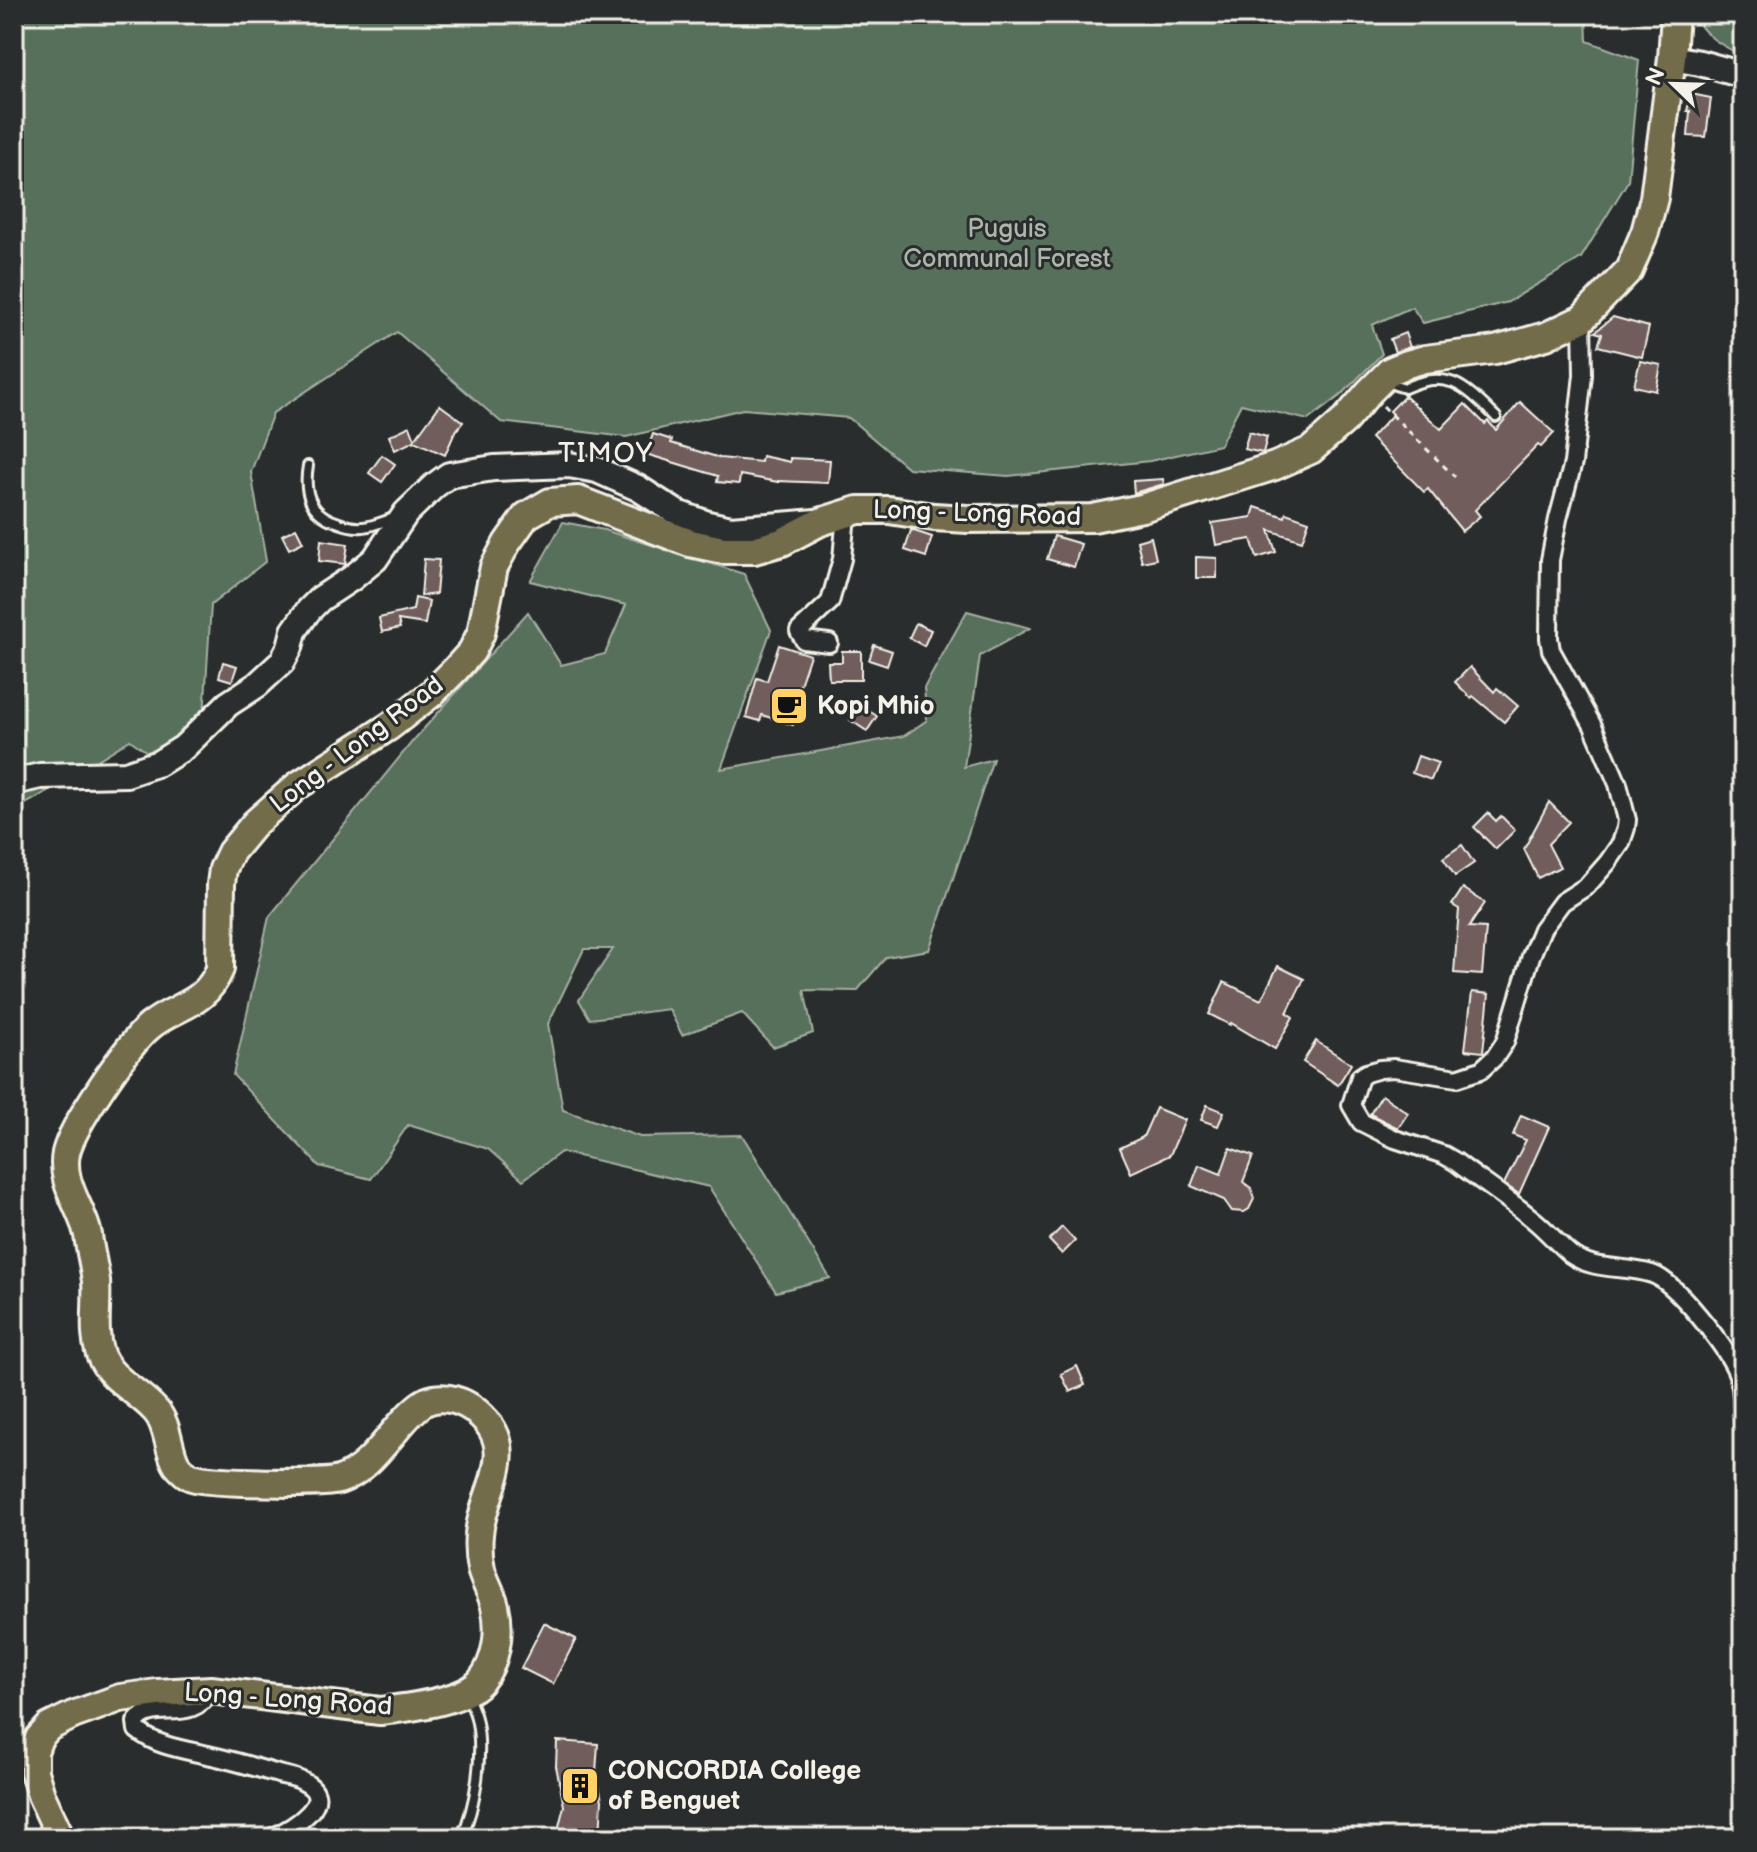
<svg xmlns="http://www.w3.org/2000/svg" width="1757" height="1852" viewBox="0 0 1757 1852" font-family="'Balsamiq Sans',sans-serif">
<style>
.green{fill:#576f5c;stroke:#a6b0a2;stroke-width:2}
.building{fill:#705d5c;stroke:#f4f1e8;stroke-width:2}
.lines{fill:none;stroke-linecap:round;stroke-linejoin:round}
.lane-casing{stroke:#f4f1e8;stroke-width:14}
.street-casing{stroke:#f4f1e8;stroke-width:22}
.secondary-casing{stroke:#f4f1e8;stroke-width:30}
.primary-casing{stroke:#f4f1e8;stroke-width:32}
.path{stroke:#f4f1e8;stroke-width:3;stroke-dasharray:6 6;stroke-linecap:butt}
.lane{stroke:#2a2d2e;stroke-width:8}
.street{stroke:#2a2d2e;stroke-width:16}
.secondary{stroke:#2a2d2e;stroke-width:24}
.primary{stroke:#726c4b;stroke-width:26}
.labels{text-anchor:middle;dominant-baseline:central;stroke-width:6;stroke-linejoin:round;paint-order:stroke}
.park-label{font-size:26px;fill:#adb6a9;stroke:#2a2d2e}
.street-label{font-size:26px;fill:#f4f1e8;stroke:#2a2d2e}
.poi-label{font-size:26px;font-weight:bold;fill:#f4f1e8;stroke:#2a2d2e;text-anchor:start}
.neighbourhood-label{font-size:28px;letter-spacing:2px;fill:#f4f1e8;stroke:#2a2d2e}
</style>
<rect width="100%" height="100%" fill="#2a2d2e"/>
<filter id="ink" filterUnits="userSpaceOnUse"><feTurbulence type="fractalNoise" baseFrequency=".0125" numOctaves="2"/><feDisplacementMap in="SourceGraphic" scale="16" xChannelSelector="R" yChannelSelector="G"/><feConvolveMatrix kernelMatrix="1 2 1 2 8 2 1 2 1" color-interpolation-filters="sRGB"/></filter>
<g filter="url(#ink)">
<g class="green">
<polygon points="14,14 1586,14 1587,41 1639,60 1628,181 1581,258 1508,302 1423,323 1412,307 1372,325 1382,354 1340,396 1308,420 1241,404 1220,445 1150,461 1008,476 908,468 849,418 743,409 626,437 501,422 397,332 273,413 251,472 266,561 211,605 204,716 158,760 130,740 33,800 14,810"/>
<path d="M1695 14H1743V56C1725 47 1700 35 1695 14Z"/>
<polygon points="563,522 604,530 744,574 771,630 721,769 904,736 927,720 924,688 967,611 1030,628 980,656 964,767 993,759 929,950 886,957 857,991 804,990 813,1033 773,1047 742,1013 682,1035 669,1009 590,1019 579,1000 613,949 584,949 548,1024 563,1110 640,1137 742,1135 830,1278 776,1292 709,1187 561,1152 523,1180 488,1149 408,1125 371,1179 319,1166 233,1075 269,917 412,742 528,612 561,665 605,654 626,605 530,581"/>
</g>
<g class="building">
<polygon points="1691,94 1711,98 1706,137 1688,136 1690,111 1687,111"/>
<polygon points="1613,317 1649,327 1642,357 1598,346 1602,334 1595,332"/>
<polygon points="1405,333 1410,347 1395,352 1390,339"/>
<polygon points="1640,361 1661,365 1656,391 1634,386"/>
<polygon points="1405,396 1441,429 1465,404 1485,424 1488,421 1496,430 1520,402 1554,433 1541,447 1538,445 1475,510 1480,516 1462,531 1428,489 1424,492 1371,438 1393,414 1390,411"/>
<polygon points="440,405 463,422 455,432 445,455 414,441 395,450 389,436 410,426 415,439"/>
<polygon points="1249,432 1267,437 1263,453 1244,449"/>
<polygon points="653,434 672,440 671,443 720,458 761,462 762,456 790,462 790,458 830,460 828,483 778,481 778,482 740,475 739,484 717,482 718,476 646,454"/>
<polygon points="382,455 395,464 382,482 369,473"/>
<polygon points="1163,479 1164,484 1134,493 1133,481"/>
<polygon points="1255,507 1285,517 1286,513 1309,521 1302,541 1269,530 1276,552 1257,558 1251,539 1216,545 1212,523 1252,517"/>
<polygon points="296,528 303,542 289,549 282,535"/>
<polygon points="911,530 932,537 926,557 905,550"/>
<polygon points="1054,536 1081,544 1074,567 1047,559"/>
<polygon points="1151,537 1156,559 1142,562 1137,541"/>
<polygon points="321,540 348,544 345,564 319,561"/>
<polygon points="1196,557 1217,558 1217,578 1196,578"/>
<polygon points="424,559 439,560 436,594 421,596"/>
<polygon points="415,598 429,601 425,624 398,620 400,628 382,632 379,618 413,610"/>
<polygon points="916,623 931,630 924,646 909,638"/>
<polygon points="779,645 810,655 798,691 804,693 793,725 762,715 760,721 746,717 757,678 767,681"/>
<polygon points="874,645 892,651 887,666 869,660"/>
<polygon points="842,651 861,651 861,680 829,680 828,662 842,662"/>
<polygon points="223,662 237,666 232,681 219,677"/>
<polygon points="1470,667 1494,692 1497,688 1518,706 1504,722 1473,696 1471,698 1455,682"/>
<polygon points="859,705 877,716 867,731 850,720"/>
<polygon points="1418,756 1438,763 1431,780 1412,773"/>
<polygon points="1549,802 1569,822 1548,844 1560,867 1538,878 1524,849"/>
<polygon points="1488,813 1496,821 1501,816 1515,830 1496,849 1474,827"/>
<polygon points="1462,845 1474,863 1455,876 1443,858"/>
<polygon points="1463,888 1485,903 1469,927 1486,928 1482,975 1454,973 1459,909 1452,905"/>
<polygon points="1278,966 1304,979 1287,1013 1293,1017 1275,1049 1231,1023 1230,1025 1209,1014 1224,982 1261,1000"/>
<polygon points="1472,992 1489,994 1483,1052 1465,1050"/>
<polygon points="1316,1041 1351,1064 1338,1085 1303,1062"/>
<polygon points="1382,1095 1408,1113 1398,1128 1370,1114"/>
<polygon points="1207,1105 1224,1112 1218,1126 1201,1120"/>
<polygon points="1156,1108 1185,1120 1170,1155 1131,1173 1120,1148 1143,1137"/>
<polygon points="1521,1115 1549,1127 1519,1194 1504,1184 1526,1140 1513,1135"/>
<polygon points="1230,1148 1253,1156 1243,1182 1251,1188 1254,1199 1249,1209 1244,1212 1232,1211 1224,1200 1191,1186 1199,1165 1221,1174"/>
<polygon points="1062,1227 1075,1241 1062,1254 1049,1240"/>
<polygon points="1077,1366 1085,1385 1070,1392 1061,1374"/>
<polygon points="544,1623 576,1639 553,1684 521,1668"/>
<polygon points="557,1741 598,1744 596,1772 602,1800 600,1838 556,1838 564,1806 556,1766"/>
</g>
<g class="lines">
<g class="lane-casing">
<g id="lane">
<path d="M1389 379 1395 385 1405 388C1448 367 1466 388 1496 417"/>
<path d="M308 466C304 489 308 510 331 520 342 524 351 528 363 527 374 526 384 521 394 518"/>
<path d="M461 1838C476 1807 484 1752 476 1718 474 1710 470 1702 467 1694"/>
</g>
</g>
<g class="street-casing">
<g id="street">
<path d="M1582 319 1583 375 1573 463 1558 519 1550 560 1549 638 1551 650 1593 726 1618 784 1627 820 1626 828 1621 843 1608 862 1587 886 1562 902 1542 929 1531 956 1505 1042 1495 1057 1481 1070 1457 1078 1394 1068 1380 1069 1366 1073 1360 1077 1351 1105 1361 1122 1395 1139 1444 1155 1456 1162C1482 1182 1510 1200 1535 1221 1547 1231 1558 1244 1570 1254 1595 1272 1625 1265 1652 1274 1676 1282 1725 1346 1736 1370 1743 1385 1742 1402 1743 1418"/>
<polyline points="829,643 804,640 799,631 830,602 842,559 846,514"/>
<path d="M211 1690C191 1726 154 1698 136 1722L137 1730C157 1747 187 1750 212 1756 235 1761 257 1768 278 1774 286 1776 295 1777 302 1781 341 1800 291 1829 271 1838"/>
</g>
</g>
<g class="secondary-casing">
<g id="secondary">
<polyline points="1672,58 1700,63 1743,75"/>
<polyline points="14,782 40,776 126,774 159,763 183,748 228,704 257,685 282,662 290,647 294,631 308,611 320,599 352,578 375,559 406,513 434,486 449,475 494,468 569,465 597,470 638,488 677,513 708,524 731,529 816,522"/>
</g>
</g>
<g class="primary-casing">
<path id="primary" d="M61 1838 41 1795 34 1772V1752L39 1738 49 1727 73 1715 120 1698 157 1693 211 1690 380 1711C406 1708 462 1702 480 1682 497 1662 501 1631 495 1606 492 1593 484 1581 481 1569 479 1559 478 1545 479 1535 482 1491 523 1450 477 1412 464 1401 444 1394 427 1401 418 1405 409 1415 402 1423 384 1443 366 1471 339 1480 323 1485 208 1483 192 1477 188 1476 180 1469 177 1465 168 1452 169 1424 155 1410 137 1390 110 1380 100 1354 92 1330 98 1306 96 1281 94 1266 90 1251 88 1235 82 1207 60 1184 66 1153 72 1126 128 1044 150 1026 177 1004 204 1007 220 969L221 884 223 869 231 852 255 823 297 786 390 726 431 694 454 671 472 651 481 633 494 567 507 543 526 516 550 502 578 500 690 543 723 550H754L782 542 820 522 858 510H889L934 517 968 519 1093 518 1142 508 1275 466 1311 450 1345 420 1369 392 1390 371 1404 365 1425 359 1495 350 1546 336 1582 319 1629 270 1645 232 1654 198 1672 58 1675 14"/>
</g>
<polyline class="path" points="1383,406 1455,477"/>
<use href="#lane" class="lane"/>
<use href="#street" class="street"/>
<use href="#secondary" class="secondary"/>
<use href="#primary" class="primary"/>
</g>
</g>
<defs>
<g id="cafe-square" transform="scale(2)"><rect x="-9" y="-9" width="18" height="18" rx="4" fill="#ffd166" stroke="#2a2d2e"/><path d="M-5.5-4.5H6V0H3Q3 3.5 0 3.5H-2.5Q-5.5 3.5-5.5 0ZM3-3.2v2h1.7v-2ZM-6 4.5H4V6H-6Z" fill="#111"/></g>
<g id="building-square" transform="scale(2)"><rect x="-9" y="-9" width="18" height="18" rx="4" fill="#ffd166" stroke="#2a2d2e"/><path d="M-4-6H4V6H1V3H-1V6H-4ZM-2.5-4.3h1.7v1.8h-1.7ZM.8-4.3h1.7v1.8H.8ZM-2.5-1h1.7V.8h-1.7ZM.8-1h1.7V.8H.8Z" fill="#111"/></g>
</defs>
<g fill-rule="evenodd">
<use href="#cafe-square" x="789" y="706"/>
<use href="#building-square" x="580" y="1786"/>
</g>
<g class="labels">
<g class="park-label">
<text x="1007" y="229">Puguis<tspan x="1007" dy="30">Communal Forest</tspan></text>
</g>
<g class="street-label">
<text transform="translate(977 514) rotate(2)">Long - Long Road</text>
<text transform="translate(357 745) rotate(-37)">Long - Long Road</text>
<text transform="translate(288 1700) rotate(4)">Long - Long Road</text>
</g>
<g class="poi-label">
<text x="817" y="706">Kopi Mhio</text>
<text x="608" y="1771">CONCORDIA College<tspan x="608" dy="30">of Benguet</tspan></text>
</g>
<g class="neighbourhood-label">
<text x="606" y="453">TIMOY</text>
</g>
</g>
<rect width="1757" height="1852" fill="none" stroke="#2a2d2e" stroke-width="48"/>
<rect x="24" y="24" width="1709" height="1804" fill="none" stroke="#f4f1e8" stroke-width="3" filter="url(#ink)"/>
<g transform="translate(1673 84) rotate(293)" stroke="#2a2d2e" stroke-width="6" paint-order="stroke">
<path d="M0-6L14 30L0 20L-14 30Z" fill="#f4f1e8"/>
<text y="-12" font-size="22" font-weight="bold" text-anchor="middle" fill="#f4f1e8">N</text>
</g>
</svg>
